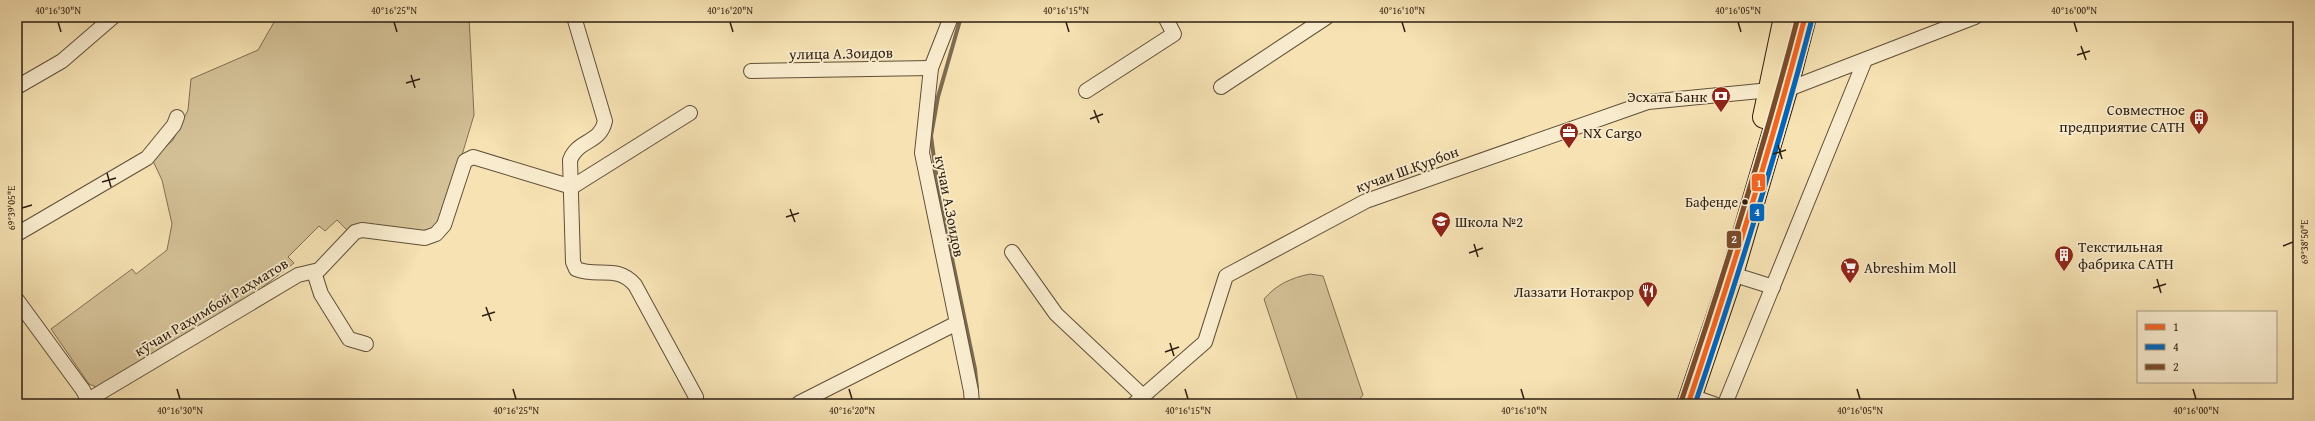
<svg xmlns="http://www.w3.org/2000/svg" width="2315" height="421" viewBox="0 0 2315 421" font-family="'Gentium Book Plus',serif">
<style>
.green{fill:#d4c197;stroke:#817054}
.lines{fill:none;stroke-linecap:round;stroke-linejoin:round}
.stream{stroke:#7d6b51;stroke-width:4}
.minor-casing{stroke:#604f39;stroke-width:16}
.trunk-casing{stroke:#2e1e10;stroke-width:24}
.minor{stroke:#f9ecce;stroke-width:14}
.trunk{stroke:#f6e2b3;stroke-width:22}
.bus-1-casing{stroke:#f9ecce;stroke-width:8}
.bus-2-casing{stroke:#f9ecce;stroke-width:8}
.bus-3-casing{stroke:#f9ecce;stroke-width:8}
.bus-1{stroke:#f26522;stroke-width:5}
.bus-2{stroke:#0065bd;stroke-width:5}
.bus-3{stroke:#7a4b2a;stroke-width:5}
.ticks{fill:none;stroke:#2e1e10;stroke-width:1.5}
.bus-dot{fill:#2e1e10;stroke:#f9ecce;stroke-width:1.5}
.labels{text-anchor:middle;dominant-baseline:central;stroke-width:3.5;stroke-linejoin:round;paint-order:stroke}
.bus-label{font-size:14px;fill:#2e1e10;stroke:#f9ecce;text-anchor:end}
.street-label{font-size:15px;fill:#2e1e10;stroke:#f9ecce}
.poi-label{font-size:15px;fill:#2e1e10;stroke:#f9ecce;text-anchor:start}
.line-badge{stroke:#f9ecce;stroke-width:1.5}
.badge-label{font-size:11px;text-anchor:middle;font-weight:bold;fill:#fff}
.neatline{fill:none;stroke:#2e1e10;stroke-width:1.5}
.ticks-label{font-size:10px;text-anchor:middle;fill:#2e1e10}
</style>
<rect width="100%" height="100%" fill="#f6e2b3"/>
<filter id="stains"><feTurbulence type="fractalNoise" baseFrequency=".005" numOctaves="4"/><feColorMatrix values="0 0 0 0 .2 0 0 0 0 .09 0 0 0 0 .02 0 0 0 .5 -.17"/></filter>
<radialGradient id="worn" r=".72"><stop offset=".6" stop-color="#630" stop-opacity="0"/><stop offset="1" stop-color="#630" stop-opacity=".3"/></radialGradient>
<g class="green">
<polygon points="277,17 469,17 474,115 441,225 428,236 348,231 337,220 325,231 319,226 288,257 294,263 255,293 104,390 89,384 51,329 132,269 136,274 167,250 172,224 162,180 152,159 173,140 188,110 191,79 258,50"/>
<path d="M1310 274 1323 276 1363 395 1355 404H1299L1264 299C1277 284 1291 278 1310 274Z"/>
</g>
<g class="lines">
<polyline class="stream" points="961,17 938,97 931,136 939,196 975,369 977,388"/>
<g class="minor-casing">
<g id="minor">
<path d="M574 17 605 121C600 144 578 139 570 160L573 262 576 269C598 278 617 264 635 285L696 397 695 404"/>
<polyline points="951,17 931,68 922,153 971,391 972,404"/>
<polyline points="751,71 931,68"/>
<polyline points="17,87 62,61 113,17"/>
<polyline points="1221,87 1327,17"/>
<polyline points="1786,90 1975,17"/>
<polyline points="1086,91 1174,34 1165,17"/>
<polyline points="17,234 147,158 174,125 177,117"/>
<polyline points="1012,252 1056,314 1143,396"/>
<polyline points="314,272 321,294 349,339 366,344"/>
<polyline points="1732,274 1773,287"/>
<polyline points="17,300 83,390 90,404"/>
<polyline points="1691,396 1714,404"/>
<polyline points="88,400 298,275 319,270 355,232 362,230 425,238 436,234 444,225 465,161 473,157 572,187 690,113"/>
<polyline points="799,403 957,323"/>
<polyline points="1134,404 1205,342 1226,276 1366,201 1648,102 1770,90"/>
<polyline points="1725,404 1865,60"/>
</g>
</g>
<g class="trunk-casing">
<g id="trunk">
<polyline points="1764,117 1785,17"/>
<polyline points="1688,404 1732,274 1786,90 1805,17"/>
</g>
</g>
<use href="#minor" class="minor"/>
<use href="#trunk" class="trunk"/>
<g class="bus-1-casing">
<path id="bus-1" d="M1688 404C1731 276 1771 148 1805 17"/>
</g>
<g class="bus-2-casing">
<path id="bus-2" d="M1695 404C1738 277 1778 149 1812 19"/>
</g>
<g class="bus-3-casing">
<path id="bus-3" d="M1681 402C1724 275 1764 147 1798 17"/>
</g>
<use href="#bus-1" class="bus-1"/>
<use href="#bus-2" class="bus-2"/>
<use href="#bus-3" class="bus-3"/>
</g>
<path class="ticks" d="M58 22 61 32M394 22 397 32M730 22 733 32M1066 22 1069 32M1402 22 1405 32M1738 22 1741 32M2074 22 2077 32M2081 46 2086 60M2077 55 2090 51M411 75 415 88M406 83 420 79M1094 110 1099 123M1090 119 1103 114M1778 145 1782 159M1773 154 1786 150M107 173 111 187M102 182 116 178M22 208 32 205M790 209 795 222M786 217 799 213M1474 244 1478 257M2283 246 2293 242M1469 253 1483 248M2157 279 2161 293M2153 288 2166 284M486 307 491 321M482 316 495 312M1170 343 1174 356M1165 352 1179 347M177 389 180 399M513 389 516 399M849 389 852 399M1185 389 1188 399M1521 389 1524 399M1857 389 1860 399M2193 389 2196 399"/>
<defs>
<g id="bank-pin" transform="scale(1)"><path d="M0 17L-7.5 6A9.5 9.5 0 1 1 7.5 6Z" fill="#8f2418" stroke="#f9ecce"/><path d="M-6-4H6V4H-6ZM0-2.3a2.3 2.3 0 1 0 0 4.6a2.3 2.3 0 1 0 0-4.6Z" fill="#fff"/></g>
<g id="building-pin" transform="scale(1)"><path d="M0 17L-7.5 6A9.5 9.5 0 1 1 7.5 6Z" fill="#8f2418" stroke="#f9ecce"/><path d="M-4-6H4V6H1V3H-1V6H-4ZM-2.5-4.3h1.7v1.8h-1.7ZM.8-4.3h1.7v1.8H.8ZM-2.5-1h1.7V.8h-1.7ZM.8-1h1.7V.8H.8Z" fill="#fff"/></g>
<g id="office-pin" transform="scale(1)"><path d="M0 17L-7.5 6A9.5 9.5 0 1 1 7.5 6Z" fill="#8f2418" stroke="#f9ecce"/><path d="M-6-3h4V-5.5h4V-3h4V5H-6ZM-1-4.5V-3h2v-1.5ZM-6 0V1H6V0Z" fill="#fff"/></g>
<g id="school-pin" transform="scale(1)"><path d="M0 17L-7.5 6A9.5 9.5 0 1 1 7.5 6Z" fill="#8f2418" stroke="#f9ecce"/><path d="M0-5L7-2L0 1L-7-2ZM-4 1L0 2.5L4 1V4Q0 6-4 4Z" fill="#fff"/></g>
<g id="supermarket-pin" transform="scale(1)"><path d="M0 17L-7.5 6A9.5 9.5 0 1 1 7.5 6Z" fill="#8f2418" stroke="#f9ecce"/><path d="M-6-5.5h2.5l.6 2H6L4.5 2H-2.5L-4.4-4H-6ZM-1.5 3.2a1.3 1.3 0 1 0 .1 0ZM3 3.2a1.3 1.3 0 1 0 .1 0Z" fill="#fff"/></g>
<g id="restaurant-pin" transform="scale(1)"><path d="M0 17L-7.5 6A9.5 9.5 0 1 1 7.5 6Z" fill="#8f2418" stroke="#f9ecce"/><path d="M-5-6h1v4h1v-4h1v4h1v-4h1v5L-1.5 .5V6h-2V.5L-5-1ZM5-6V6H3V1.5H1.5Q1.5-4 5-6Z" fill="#fff"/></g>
</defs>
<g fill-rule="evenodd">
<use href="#bank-pin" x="1721" y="96"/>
<use href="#building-pin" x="2199" y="118"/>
<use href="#office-pin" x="1569" y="132"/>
<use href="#school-pin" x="1441" y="221"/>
<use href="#building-pin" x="2064" y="255"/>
<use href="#supermarket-pin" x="1850" y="267"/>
<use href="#restaurant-pin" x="1648" y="291"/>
</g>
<circle class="bus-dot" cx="1745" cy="202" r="3.5"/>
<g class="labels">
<g class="bus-label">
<text x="1738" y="202">Бафенде</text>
</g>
<g class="street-label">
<text transform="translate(841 53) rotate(-1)">улица А.Зоидов</text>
<text transform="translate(1407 169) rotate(-20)">кучаи Ш.Қурбон</text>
<text transform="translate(950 206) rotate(79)">кучаи А.Зоидов</text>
<text transform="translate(211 307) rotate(-31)">кӯчаи Раҳимбой Раҳматов</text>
</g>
<g class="poi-label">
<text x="1707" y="96" text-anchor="end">Эсxата Банк</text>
<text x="2185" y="109" text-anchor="end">Совместное<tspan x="2185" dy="17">предприятие CATH</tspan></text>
<text x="1583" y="132">NX Cargo</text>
<text x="1455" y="221">Школа №2</text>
<text x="2078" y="246">Текстильная<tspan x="2078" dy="17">фабрика САТН</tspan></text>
<text x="1864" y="267">Abreshim Moll</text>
<text x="1634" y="291" text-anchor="end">Лаззати Нотакрор</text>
</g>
</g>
<g class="line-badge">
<rect x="1751" y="173" width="15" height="19" rx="4" fill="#f26522"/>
<rect x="1749" y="203" width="16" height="19" rx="4" fill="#0065bd"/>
<rect x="1726" y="230" width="16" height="19" rx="4" fill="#7a4b2a"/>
</g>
<g class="badge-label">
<text x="1759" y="187">1</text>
<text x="1757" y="216">4</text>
<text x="1734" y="243">2</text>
</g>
<rect width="2315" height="421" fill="none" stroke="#f6e2b3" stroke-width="44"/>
<rect x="2137" y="311" width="140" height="72" fill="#f9ecce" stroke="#a89a82"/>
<rect x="2145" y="324" width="20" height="6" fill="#f26522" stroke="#a89a82"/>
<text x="2173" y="331" font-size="12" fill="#2e1e10">1</text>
<rect x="2145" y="344" width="20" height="6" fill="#0065bd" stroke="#a89a82"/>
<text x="2173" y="351" font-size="12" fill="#2e1e10">4</text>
<rect x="2145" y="364" width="20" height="6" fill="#7a4b2a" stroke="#a89a82"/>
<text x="2173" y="371" font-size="12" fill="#2e1e10">2</text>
<rect x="22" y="22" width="2271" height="377" class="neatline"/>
<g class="ticks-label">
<text x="58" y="14">40°16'30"N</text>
<text x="394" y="14">40°16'25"N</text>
<text x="730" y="14">40°16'20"N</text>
<text x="1066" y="14">40°16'15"N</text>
<text x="1402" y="14">40°16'10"N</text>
<text x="1738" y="14">40°16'05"N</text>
<text x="2074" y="14">40°16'00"N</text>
<text transform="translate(11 208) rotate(-90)" y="4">69°39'05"E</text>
<text transform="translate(2304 242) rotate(-90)" y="4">69°38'50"E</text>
<text x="180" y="414">40°16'30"N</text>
<text x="516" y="414">40°16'25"N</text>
<text x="852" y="414">40°16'20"N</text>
<text x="1188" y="414">40°16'15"N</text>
<text x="1524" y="414">40°16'10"N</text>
<text x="1860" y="414">40°16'05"N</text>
<text x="2196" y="414">40°16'00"N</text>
</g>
<rect width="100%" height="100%" filter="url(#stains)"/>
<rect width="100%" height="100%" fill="url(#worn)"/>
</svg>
